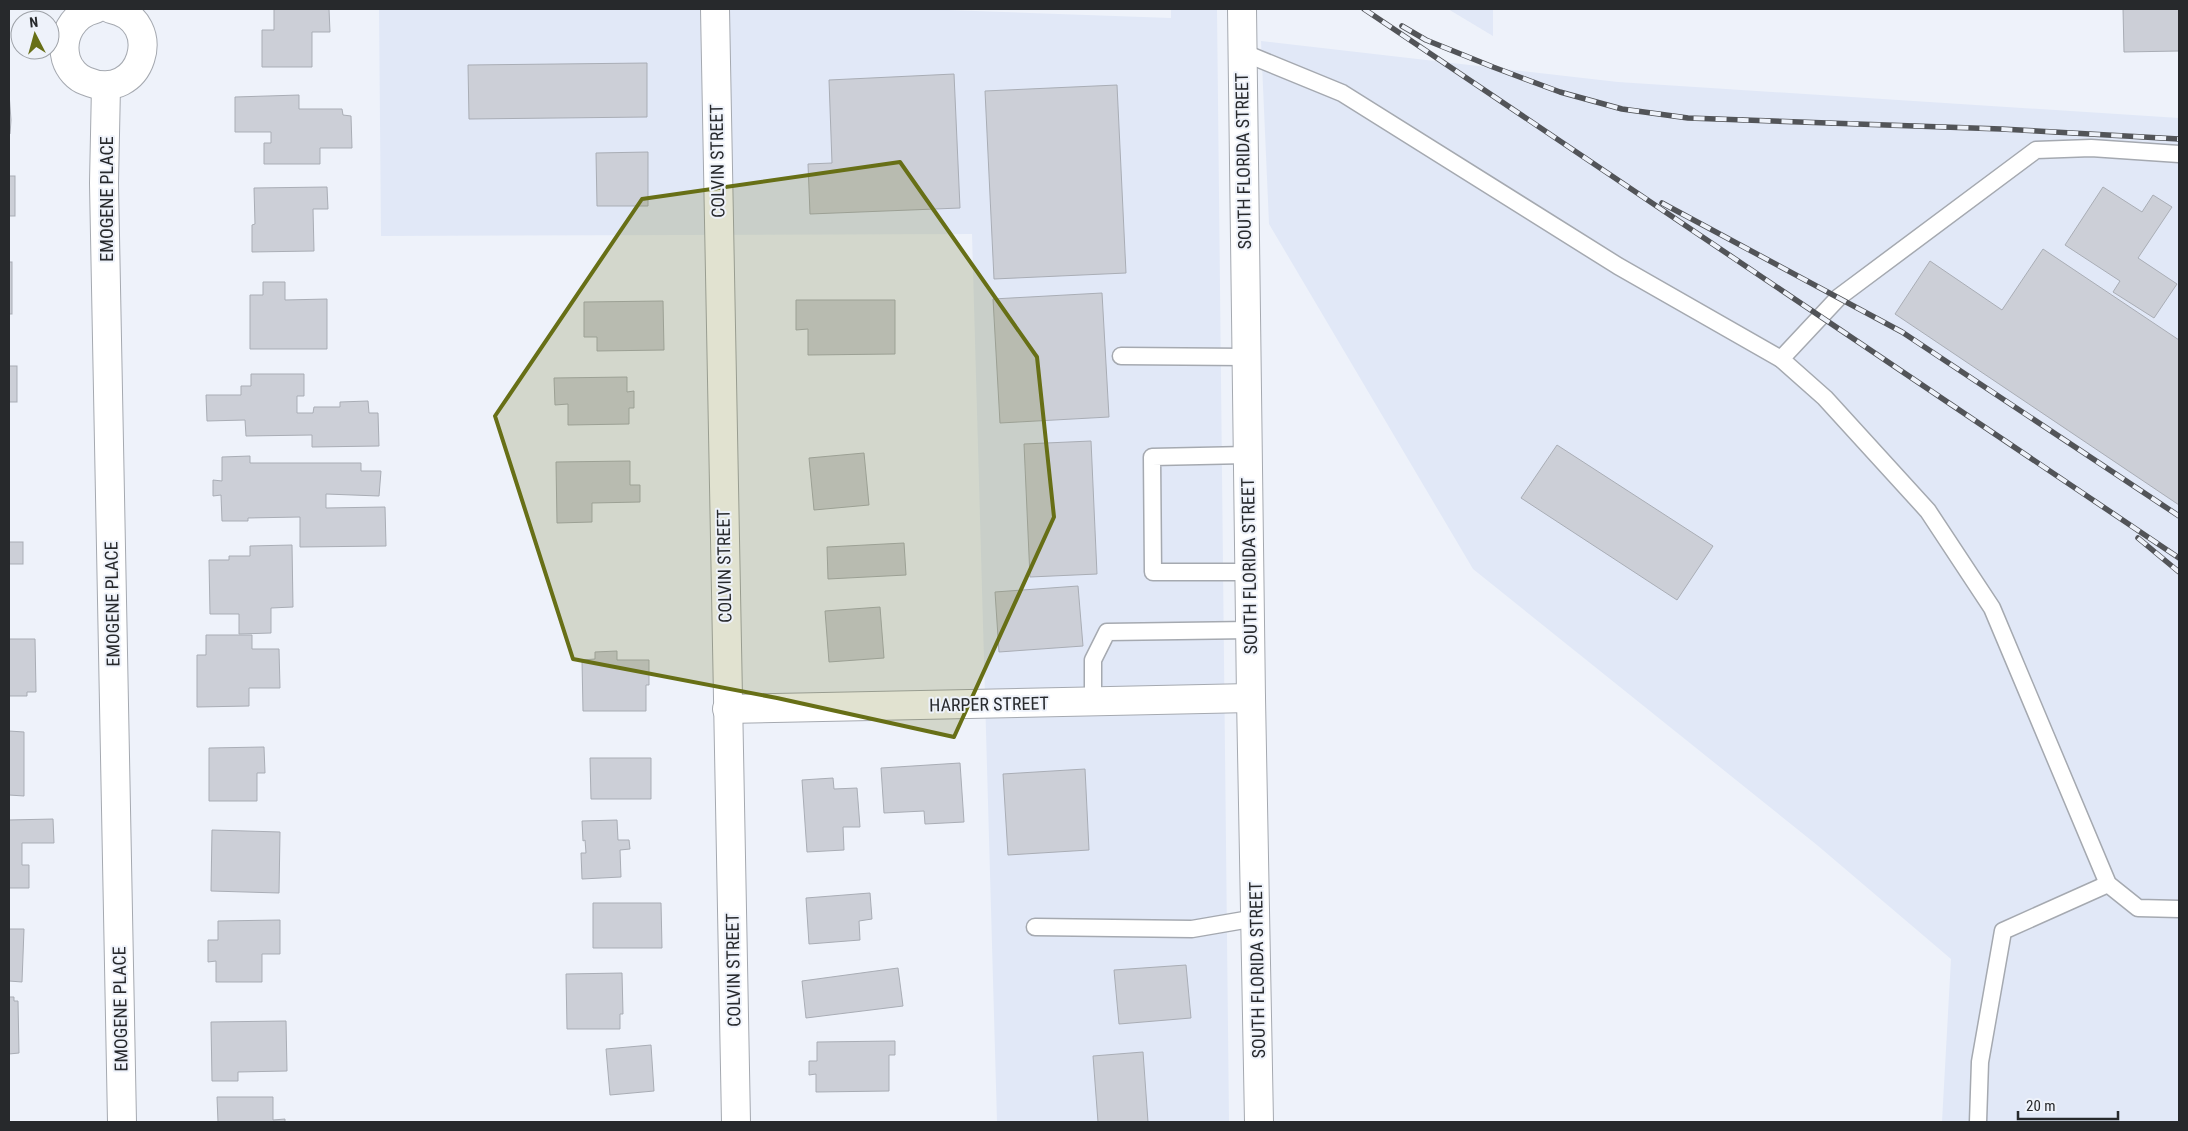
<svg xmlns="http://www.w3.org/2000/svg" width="2188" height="1131" viewBox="0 0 2188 1131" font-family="'Roboto Condensed',sans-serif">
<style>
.built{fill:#e1e8f7}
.building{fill:#cccfd7;stroke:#a9adb5}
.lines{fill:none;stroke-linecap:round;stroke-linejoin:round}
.service-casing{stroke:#a5a9b0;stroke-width:19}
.minor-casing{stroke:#a5a9b0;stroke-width:30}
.tertiary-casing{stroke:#a5a9b0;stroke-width:30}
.service{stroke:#fff;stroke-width:16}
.minor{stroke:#fff;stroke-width:28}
.tertiary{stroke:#fff;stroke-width:28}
.rail-casing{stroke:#525458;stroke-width:5.5}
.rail{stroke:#eef2fa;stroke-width:4;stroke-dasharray:11;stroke-linecap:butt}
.marked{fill:#676f16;fill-opacity:0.2;stroke:#676f16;stroke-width:4;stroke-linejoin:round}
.labels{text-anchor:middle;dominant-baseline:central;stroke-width:4;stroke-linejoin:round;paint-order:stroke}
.street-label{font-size:18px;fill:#27292c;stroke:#eef2fa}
</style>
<rect width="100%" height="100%" fill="#eef2fa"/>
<g class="built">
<polygon points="379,9 919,9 1171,18 1171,9 1217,9 1229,1122 997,1122 972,234 381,236"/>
<polygon points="1448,9 1493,9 1493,36"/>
<polygon points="1261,41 1618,82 2179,118 2179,1122 1942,1122 1951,959 1817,845 1473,569 1269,224"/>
</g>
<g class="building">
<polygon points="274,9 329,9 330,32 312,32 312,67 262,67 262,30 274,30"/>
<polygon points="2123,9 2179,9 2179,51 2124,52"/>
<polygon points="647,63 647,117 469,119 468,65"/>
<polygon points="954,74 960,208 810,214 808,164 832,163 829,80"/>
<polygon points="1117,85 1126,273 994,279 985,91"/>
<polygon points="9,93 11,120 10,134 9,134"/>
<polygon points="299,95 299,109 342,109 343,115 351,116 352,148 320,148 320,164 264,164 264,143 271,143 271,132 235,132 235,97"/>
<polygon points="648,152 648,206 597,206 596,153"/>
<rect x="9" y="176" width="6" height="40"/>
<polygon points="327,187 328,209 313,209 314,251 252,252 252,225 255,224 254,188"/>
<polygon points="2103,187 2142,212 2153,195 2172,207 2138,258 2177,284 2154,318 2113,292 2120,281 2065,245"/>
<polygon points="2043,249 2179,340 2179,505 1895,314 1930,261 2002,310"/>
<rect x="9" y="262" width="3" height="52"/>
<polygon points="263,282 285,282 285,300 327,299 327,349 250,349 250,295 263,295"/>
<polygon points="1102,293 1109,417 1000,423 993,299"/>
<polygon points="796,300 895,300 895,354 808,355 808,329 796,330"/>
<polygon points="663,301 664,350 597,351 597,337 584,337 584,302"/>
<rect x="9" y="366" width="8" height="36"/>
<polygon points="251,374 304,374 304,396 297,396 297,413 313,413 314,407 340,407 340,402 368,401 369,413 378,413 379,446 312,447 312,435 246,436 245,420 207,421 206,395 241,395 241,386 251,386"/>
<polygon points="627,377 627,392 634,391 634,408 629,408 629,424 568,425 568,404 555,405 554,378"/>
<polygon points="1091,441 1097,574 1030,577 1024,444"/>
<polygon points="1557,445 1713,546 1677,600 1521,498"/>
<polygon points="864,453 869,505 814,510 809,458"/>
<polygon points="250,456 250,463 361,463 361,471 381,471 379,496 326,494 326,508 385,507 386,546 300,547 300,517 248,518 248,521 222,521 221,495 213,496 213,480 222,481 222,457"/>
<polygon points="630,461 630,485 640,485 640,502 592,503 592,522 557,523 556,462"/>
<rect x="9" y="542" width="14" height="22"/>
<polygon points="904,543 906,575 828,579 827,547"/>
<polygon points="292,545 293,607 271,608 271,633 239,634 239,614 210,614 209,560 229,560 229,556 250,556 250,546"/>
<polygon points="1078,586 1083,646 999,652 995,592"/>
<polygon points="880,607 884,658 829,662 825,611"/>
<polygon points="206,635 252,635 252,649 279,649 280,688 249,688 249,706 197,707 197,655 206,655"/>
<polygon points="9,639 35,639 36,692 27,692 27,696 9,696"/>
<polygon points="617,651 617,660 649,660 649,685 646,685 646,711 583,711 582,660 595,659 595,652"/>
<polygon points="9,731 24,732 24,796 9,795"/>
<polygon points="264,747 265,773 257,773 257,801 209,801 209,748"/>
<polygon points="590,758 651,758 651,799 591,799"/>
<polygon points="960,763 964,822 925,824 924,811 884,813 881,768"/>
<polygon points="1085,769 1089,850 1008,855 1003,774"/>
<polygon points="833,778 834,789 857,788 860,827 843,827 844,850 807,852 802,780"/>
<polygon points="53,819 54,843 22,843 22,865 29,865 29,888 9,888 9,820"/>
<polygon points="617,820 618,840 629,840 630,849 620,850 621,877 582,879 581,853 586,853 585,840 583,841 582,821"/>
<polygon points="212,830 280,832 279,893 211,891"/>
<polygon points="870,893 872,919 859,921 860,940 809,944 806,898"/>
<polygon points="593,903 661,903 662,948 593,948"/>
<polygon points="280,920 280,954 262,954 262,982 216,982 216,961 208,962 208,940 218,940 218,921"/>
<polygon points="9,929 24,929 22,982 9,981"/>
<polygon points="1186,965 1191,1018 1119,1024 1114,970"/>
<polygon points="898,968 903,1006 806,1018 802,981"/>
<polygon points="622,973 623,1014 620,1014 620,1029 567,1029 566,974"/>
<polygon points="9,997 14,997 14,1001 18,1001 19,1053 9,1054"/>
<polygon points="286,1021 287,1071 238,1072 238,1081 212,1081 211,1022"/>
<polygon points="895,1041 895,1055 889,1055 889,1091 816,1092 816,1074 809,1075 809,1061 817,1061 817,1042"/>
<polygon points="651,1045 654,1091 610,1095 606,1049"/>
<polygon points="1143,1052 1148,1122 1098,1122 1093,1056"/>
<polygon points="217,1097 273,1097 273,1120 285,1119 285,1122 218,1122"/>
</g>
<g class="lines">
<g class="service-casing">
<g id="service">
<polyline points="1242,52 1342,93 1618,266 1781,359 1825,398 1928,511 1992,608 2108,884 2138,908 2179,909"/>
<polyline points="1121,356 1246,357"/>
<polyline points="1781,359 1839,297 2036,150 2091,148 2179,154"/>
<polyline points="1247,455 1152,457 1153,572 1249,572"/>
<polyline points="1093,702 1093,660 1107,632 1250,630"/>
<polyline points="1035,927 1192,929 1256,918"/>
<polyline points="1978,1122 1980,1062 2003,931 2108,884"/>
</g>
</g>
<g class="minor-casing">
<g id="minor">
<path d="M95 9C73 14 60 37 66 59 69 69 77 78 86 81 142 105 167 20 111 9"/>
<polyline points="715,9 736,1122"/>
<polyline points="106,86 104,183 122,1122"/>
<polyline points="727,709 1251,698"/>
</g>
</g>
<g class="tertiary-casing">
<polyline id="tertiary" points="1242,9 1251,698 1259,1122"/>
</g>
<use href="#service" class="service"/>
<use href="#minor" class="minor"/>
<use href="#tertiary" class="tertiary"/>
<g class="rail-casing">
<g id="rail">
<polyline points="1364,9 2179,558"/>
<polyline points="1402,26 1426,40 1493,67 1560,92 1622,109 1688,118 2001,129 2179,139"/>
<polyline points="1662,203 1902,332 2179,516"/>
<polyline points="2138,538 2179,572"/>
</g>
</g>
<use href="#rail" class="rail"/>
</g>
<path class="marked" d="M900 162 1037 357 1054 517 954 737 777 698 573 659 495 416 642 199Z"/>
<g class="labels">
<g class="street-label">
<text transform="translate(717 161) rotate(-91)">COLVIN STREET</text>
<text transform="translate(1243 161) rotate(-91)">SOUTH FLORIDA STREET</text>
<text transform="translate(106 199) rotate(-90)">EMOGENE PLACE</text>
<text transform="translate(724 566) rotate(-91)">COLVIN STREET</text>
<text transform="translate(1249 566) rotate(-91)">SOUTH FLORIDA STREET</text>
<text transform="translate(112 604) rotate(-91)">EMOGENE PLACE</text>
<text transform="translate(989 704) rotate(-1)">HARPER STREET</text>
<text transform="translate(733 970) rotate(-91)">COLVIN STREET</text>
<text transform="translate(1257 970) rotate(-91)">SOUTH FLORIDA STREET</text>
<text transform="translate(120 1009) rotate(-91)">EMOGENE PLACE</text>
</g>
</g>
<rect width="2188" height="1131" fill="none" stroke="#27292c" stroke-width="20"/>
<g transform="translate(35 35) rotate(354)"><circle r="24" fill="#eef2fa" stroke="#9ea2a8"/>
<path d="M0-4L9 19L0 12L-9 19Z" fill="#676f16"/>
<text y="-8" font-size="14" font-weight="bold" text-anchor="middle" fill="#27292c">N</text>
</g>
<path d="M2018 1111v8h100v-8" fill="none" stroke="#27292c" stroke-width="2.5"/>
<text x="2026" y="1111" font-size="15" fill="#27292c" stroke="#eef2fa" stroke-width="4" paint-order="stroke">20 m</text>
</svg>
